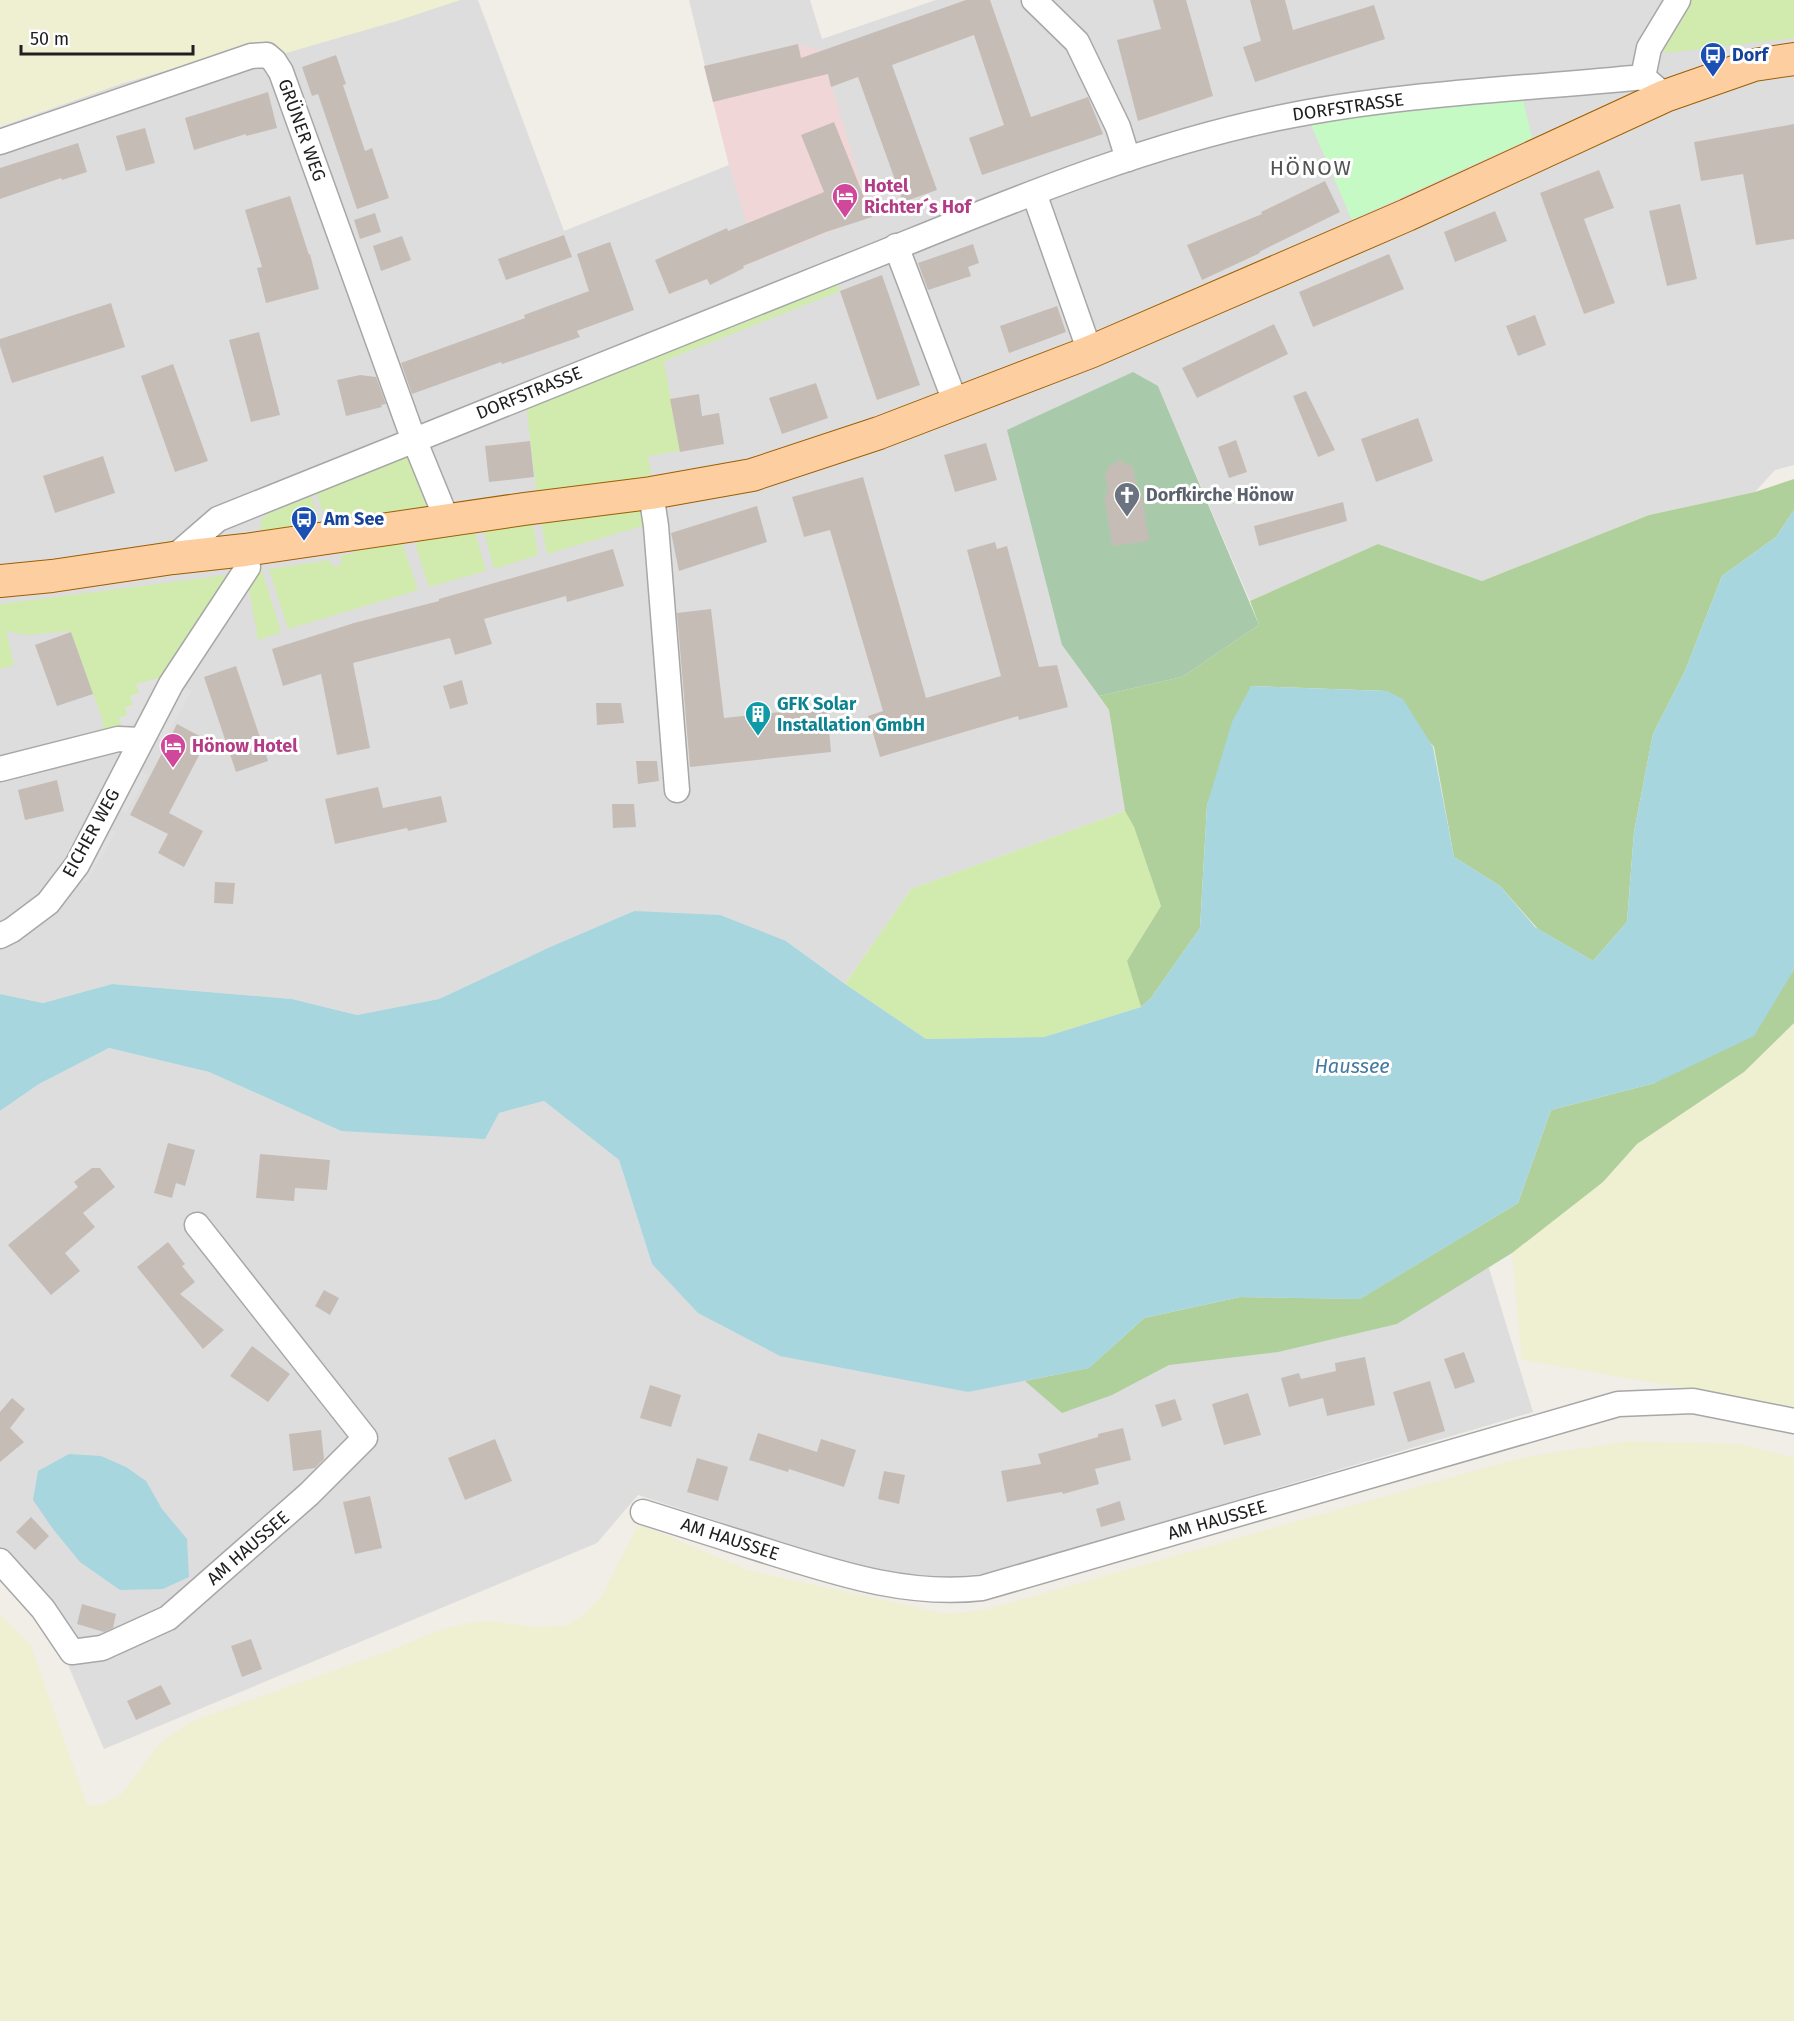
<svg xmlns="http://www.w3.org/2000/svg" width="1794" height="2021" viewBox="0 0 1794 2021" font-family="'Fira Sans',sans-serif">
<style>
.residential{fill:#dedddd}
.commercial{fill:#f1d6d7}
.farmland{fill:#efefd2}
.grass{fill:#d0ebad}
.forest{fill:#afd09b}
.cemetery{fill:#a8caaa}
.park{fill:#c5fac5}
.parking{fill:#e0e0e0}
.water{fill:#a7d6df}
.building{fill:#c6bcb6}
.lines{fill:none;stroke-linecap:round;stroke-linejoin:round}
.minor-casing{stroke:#a7a7a7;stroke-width:27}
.major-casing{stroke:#9d5e00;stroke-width:34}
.minor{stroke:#fff;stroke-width:24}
.major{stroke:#fdcea0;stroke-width:32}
.labels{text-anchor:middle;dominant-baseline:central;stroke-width:6;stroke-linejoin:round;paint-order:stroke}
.transit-label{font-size:18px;font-weight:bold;fill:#164399;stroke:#fff;text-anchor:start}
.street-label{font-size:18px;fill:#202020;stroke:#fff}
.hotel-label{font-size:18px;font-weight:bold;fill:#b23c85;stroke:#fff;text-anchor:start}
.worship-label{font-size:18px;font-weight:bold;fill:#5b616d;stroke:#fff;text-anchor:start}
.culture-label{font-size:18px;font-weight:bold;fill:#0d838f;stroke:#fff;text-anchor:start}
.water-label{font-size:20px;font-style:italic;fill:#457aa2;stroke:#fff}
.quarter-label{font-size:21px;letter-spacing:1.5px;fill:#535353;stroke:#fff}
</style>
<rect width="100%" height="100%" fill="#f1ede7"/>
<g class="residential">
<polygon points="460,0 478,0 564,231 729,165 689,0 810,0 822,39 936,0 1794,0 1794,465 1775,470 1755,492 1649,515 1482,581 1378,544 1250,601 1158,386 1062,645 1109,710 1125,811 911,889 845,984 786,941 634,911 550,947 439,999 357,1015 292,999 112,984 43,1003 0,994 0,127 123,83 267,41 286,53"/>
<polygon points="109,1048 209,1072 341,1131 499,1113 544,1101 619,1160 652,1264 875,1373 968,1392 1477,1229 1533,1412 990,1573 938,1578 906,1577 854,1566 638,1495 597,1543 104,1749 51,1625 0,1575 0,1111 39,1084"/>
</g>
<polygon class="commercial" points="798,44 821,51 871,216 761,259 747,224 729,165 704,66"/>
<g class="farmland">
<polygon points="0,0 460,0 397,21 286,53 267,41 123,83 0,126"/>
<polygon points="1794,1023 1794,1407 1522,1360 1512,1253 1603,1182 1637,1144 1744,1072"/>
<polygon points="1629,1441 1740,1444 1794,1458 1794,2021 0,2021 0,1614 30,1644 87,1805 101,1805 121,1795 160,1743 190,1722 394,1649 440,1630 468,1623 488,1621 534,1627 567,1625 583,1616 601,1597 639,1524 750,1571 947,1614 985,1610 1520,1458"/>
</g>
<g class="grass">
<path d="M1691 0H1794V38L1666 53C1663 49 1662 49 1663 43 1665 33 1683 8 1691 0Z"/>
<polygon points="836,280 840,291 664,361 680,451 648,456 652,479 537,495 526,406"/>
<polygon points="412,455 434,509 343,521 341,516 325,517 316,493"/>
<polygon points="311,496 319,519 300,521 300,527 264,531 261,529 261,520 267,514"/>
<polygon points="646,507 649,524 547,554 541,522"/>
<polygon points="533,524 538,555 494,569 484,531"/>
<polygon points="475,532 486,571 429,587 416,547 419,539"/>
<polygon points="401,540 418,590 288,629 269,569 330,560 331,566 342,565 340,556 355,553 354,548"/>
<polygon points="262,570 281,632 258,640 249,589 258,571"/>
<polygon points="235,574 162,677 139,693 128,715 119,718 122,727 103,732 103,721 70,631 27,635 6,631 14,665 0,669 0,604"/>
<polygon points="1125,811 1134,827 1161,906 1127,961 1141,1007 1044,1037 926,1039 845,984 911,889"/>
</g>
<g class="forest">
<polygon points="1794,479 1794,510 1776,537 1722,576 1685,671 1653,734 1634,832 1627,922 1593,961 1538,929 1500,886 1454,857 1434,747 1387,691 1251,686 1207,805 1200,928 1151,998 1141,1007 1127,961 1161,906 1134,827 1125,811 1109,710 1099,696 1182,677 1259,625 1250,601 1378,544 1482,581 1649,515 1755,492"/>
<polygon points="1794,967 1794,1023 1744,1072 1637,1144 1603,1182 1512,1253 1397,1324 1278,1352 1169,1365 1112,1395 1062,1413 1025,1381 1089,1368 1144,1318 1240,1297 1360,1299 1518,1203 1551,1110 1655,1083 1792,973"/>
</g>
<polygon class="cemetery" points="1133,372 1158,386 1259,625 1182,677 1099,696 1062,645 1007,430"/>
<polygon class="park" points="1523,100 1532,138 1352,220 1309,120"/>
<g class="parking">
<polygon points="162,677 138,721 122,727 119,718 127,715 125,707 133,705 130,696 139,693 136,684"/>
<polygon points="182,685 192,691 164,741 154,736"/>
<polygon points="137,769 148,775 126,813 116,808"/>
<polygon points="106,826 116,832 86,883 77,876"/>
</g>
<g class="water">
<polygon points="1794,510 1794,967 1792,973 1754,1036 1655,1083 1551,1110 1518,1203 1360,1299 1240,1297 1144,1318 1089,1368 968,1392 780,1356 698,1313 652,1264 619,1160 544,1101 499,1113 485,1139 341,1131 209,1072 109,1048 39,1084 0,1111 0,994 43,1003 112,984 292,999 357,1015 439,999 550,947 634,911 720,915 786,941 845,984 926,1039 1044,1037 1141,1007 1151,998 1200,928 1207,805 1232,722 1251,686 1387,691 1403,699 1433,747 1454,857 1500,886 1535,927 1593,961 1627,922 1634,832 1653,734 1685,671 1722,576 1776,537"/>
<polygon points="69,1454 101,1456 126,1467 146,1481 162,1509 187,1539 189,1577 163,1589 120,1590 80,1562 53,1529 33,1500 38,1471"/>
</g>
<g class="building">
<polygon points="966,0 990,0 1031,117 1088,97 1103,134 982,175 969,138 1004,125 974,35 892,65 937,190 903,202 858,77 831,87 828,74 713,102 704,66 798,44 801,58"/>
<polygon points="1153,0 1186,0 1213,96 1138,121 1117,40 1161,29"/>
<polygon points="1250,0 1285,0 1293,30 1374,5 1385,39 1255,82 1243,47 1261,41"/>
<polygon points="336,55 346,84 343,85 365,151 372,148 389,198 357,209 318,94 312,96 302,67"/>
<polygon points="268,92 277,128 246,136 246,134 194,150 185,118"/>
<polygon points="834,122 872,217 826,232 743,266 744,268 710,285 707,279 669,294 655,260 727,228 728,231 824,192 801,135"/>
<polygon points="1794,124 1794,239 1756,245 1743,174 1701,181 1694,142"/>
<polygon points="145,128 155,163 126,171 116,136"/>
<polygon points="78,143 87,172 62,180 61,178 0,199 0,168"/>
<polygon points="1599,170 1614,208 1584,219 1615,303 1584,314 1540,193"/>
<polygon points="1325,181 1340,212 1259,252 1260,253 1202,280 1187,245 1262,214 1261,212"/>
<polygon points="290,196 309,255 310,254 319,289 266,303 257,268 262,267 245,210"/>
<polygon points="1680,204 1697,279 1667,286 1649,211"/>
<polygon points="1495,211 1507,241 1455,262 1444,232"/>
<polygon points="375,213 381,232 360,239 354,220"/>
<polygon points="564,235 572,257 506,280 498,259"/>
<polygon points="402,236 411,260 381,271 373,246"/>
<polygon points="610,242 634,310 577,331 580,337 502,364 501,362 412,394 401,363 525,318 524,315 589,291 577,254"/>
<polygon points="973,244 979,263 968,267 971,276 928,290 918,263"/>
<polygon points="1389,254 1404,289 1313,327 1299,292"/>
<polygon points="882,275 920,385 877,400 840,291"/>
<polygon points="111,303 125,347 12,383 0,346 0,339"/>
<polygon points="1057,306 1066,332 1009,353 1000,326"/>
<polygon points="1535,315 1546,345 1518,356 1506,326"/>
<polygon points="1274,324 1288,354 1197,398 1182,368"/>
<polygon points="259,332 280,415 251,422 229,340"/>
<polygon points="173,364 208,461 175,472 141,376"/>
<polygon points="360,375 376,377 386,404 381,405 382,407 346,416 337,380"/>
<polygon points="816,383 828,418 782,434 769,398"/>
<polygon points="1306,391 1335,450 1318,457 1293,396"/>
<polygon points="699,394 702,416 719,413 724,444 680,452 670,399"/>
<polygon points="1418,418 1433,461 1376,482 1361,439"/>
<polygon points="1236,440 1247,472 1229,478 1218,447"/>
<polygon points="530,441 534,477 489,482 485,446"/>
<polygon points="986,443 997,480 955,492 944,455"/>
<polygon points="103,456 115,493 55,513 43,476"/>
<polygon points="1119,460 1133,467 1137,491 1141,490 1149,541 1112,546 1104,495 1108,494 1105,475 1110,465"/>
<polygon points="863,477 926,698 1001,676 967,550 995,542 997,549 1007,546 1039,667 1057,665 1068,707 1019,720 1018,716 880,757 868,716 883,711 830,530 804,537 792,497"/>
<polygon points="1343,502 1347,521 1259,546 1254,526"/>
<polygon points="757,506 767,542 679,571 671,533"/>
<polygon points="613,549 624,586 567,602 566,596 484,619 492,644 455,655 450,638 353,663 370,748 337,755 321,674 283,686 272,649 354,623 439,601 439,599"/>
<polygon points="711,609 724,718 827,707 831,752 690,767 677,613"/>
<polygon points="71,632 93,694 57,706 35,645"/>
<polygon points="236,666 268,761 236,772 204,677"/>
<polygon points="462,680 468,704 450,709 443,686"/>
<polygon points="596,703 621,703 624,723 597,725"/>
<polygon points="177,724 207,740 169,813 203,831 184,867 158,853 168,834 130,815"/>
<polygon points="636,761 657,761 659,781 638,784"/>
<polygon points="57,780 64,811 25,820 18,790"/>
<polygon points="378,787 383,808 441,796 447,822 408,831 407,828 335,844 325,799"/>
<polygon points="612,804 634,804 636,827 613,828"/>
<polygon points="215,882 235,883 233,904 214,903"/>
<polygon points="168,1143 195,1150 185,1186 176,1183 172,1198 154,1193"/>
<polygon points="260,1154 330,1160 327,1190 295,1188 294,1201 256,1198"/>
<polygon points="92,1168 100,1168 115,1187 83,1213 95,1227 65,1253 80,1271 51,1295 8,1245 78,1187 74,1182"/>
<polygon points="168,1242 185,1264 182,1266 195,1282 180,1294 224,1330 203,1349 137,1267"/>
<polygon points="324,1290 339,1298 330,1315 315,1306"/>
<polygon points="252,1346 290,1374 268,1402 230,1376"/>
<polygon points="1464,1352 1475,1382 1455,1389 1444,1359"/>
<polygon points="1365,1357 1375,1405 1327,1416 1323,1398 1289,1407 1281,1378 1299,1373 1301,1379 1336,1371 1335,1363"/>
<polygon points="1430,1381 1445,1431 1408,1442 1393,1392"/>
<polygon points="650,1385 681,1395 671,1427 640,1418"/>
<polygon points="1248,1393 1261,1435 1224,1445 1212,1404"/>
<polygon points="12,1398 25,1409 10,1428 24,1442 0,1462 0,1412"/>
<polygon points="1175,1399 1182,1420 1162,1427 1155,1405"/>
<polygon points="1123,1428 1131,1460 1095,1469 1099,1484 1063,1494 1062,1492 1007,1502 1001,1471 1041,1464 1038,1454 1098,1437 1098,1434"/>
<polygon points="321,1430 324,1459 315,1468 293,1471 289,1434"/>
<polygon points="758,1433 817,1452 821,1439 856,1450 844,1487 789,1469 788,1472 749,1460"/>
<polygon points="495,1439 512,1481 465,1500 448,1458"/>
<polygon points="697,1458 728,1467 718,1501 687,1492"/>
<polygon points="884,1471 905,1475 899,1504 878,1499"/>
<polygon points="370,1496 382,1548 355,1554 343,1502"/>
<polygon points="1120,1501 1125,1520 1101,1527 1096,1509"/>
<polygon points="31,1517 49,1536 35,1550 16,1532"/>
<polygon points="82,1604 116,1614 113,1628 104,1632 77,1624"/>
<polygon points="251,1639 262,1669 242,1677 231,1646"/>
<polygon points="161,1685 171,1704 136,1720 127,1701"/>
</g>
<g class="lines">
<g class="minor-casing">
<g id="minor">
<polyline points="1034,0 1077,42 1118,127 1128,159"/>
<polyline points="1643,77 1649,48 1678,0"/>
<polyline points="0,142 251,56 267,55 274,61 281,72 409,427 447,520"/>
<polyline points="1034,193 1090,352"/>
<polyline points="896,246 956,404"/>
<polyline points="651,493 656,526 677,790"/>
<path d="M173 558 218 519C423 436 628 353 834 272 981 214 1128 148 1283 117 1401 93 1524 89 1643 77L1665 96"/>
<polyline points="0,769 118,739 141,740"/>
<polyline points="0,936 12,930 48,903 77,865 171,684 248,567 245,550"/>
<path d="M643 1512C688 1526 734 1541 779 1555 846 1576 911 1596 982 1588L1618 1404 1693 1401 1794 1421"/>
<polyline points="0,1561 43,1609 72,1652 102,1648 168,1618 309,1494 365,1438 197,1225"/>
</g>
</g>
<g class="major-casing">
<polyline id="major" points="0,581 52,576 173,558 245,550 524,509 651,493 752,475 879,433 1090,352 1407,215 1665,96 1754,65 1794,59"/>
</g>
<use href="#minor" class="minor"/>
<use href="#major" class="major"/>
</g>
<defs>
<g id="bus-pin" transform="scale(1.35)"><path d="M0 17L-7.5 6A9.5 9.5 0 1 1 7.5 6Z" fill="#1a4fb4" stroke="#fff"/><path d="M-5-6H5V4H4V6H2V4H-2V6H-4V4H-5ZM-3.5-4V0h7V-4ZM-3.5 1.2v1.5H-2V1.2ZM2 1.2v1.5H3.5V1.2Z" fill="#fff"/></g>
<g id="hotel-pin" transform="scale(1.35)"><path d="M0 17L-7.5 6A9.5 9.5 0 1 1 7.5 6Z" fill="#d1479c" stroke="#fff"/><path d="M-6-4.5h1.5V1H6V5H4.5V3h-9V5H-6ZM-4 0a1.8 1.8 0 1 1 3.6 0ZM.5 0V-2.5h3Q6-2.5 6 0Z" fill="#fff"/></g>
<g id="church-pin" transform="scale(1.35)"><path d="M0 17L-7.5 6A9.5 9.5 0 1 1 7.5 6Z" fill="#6b7280" stroke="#fff"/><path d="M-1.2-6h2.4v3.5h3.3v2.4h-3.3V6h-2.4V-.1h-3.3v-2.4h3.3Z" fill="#fff"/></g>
<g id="building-pin" transform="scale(1.35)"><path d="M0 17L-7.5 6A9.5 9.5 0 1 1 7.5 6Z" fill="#0f9aa8" stroke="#fff"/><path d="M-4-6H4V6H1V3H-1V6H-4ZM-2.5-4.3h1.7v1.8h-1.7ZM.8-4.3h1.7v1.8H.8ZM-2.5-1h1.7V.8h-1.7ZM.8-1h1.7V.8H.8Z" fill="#fff"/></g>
</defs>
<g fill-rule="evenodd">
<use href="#bus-pin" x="1713" y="55"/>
<use href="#hotel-pin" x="845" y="196"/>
<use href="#church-pin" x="1127" y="495"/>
<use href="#bus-pin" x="304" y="519"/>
<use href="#building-pin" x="758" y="714"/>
<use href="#hotel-pin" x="173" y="746"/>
</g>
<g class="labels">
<g class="transit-label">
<text x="1732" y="55">Dorf</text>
<text x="324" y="519">Am See</text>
</g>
<g class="street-label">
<text transform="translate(1348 107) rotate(-8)">DORFSTRASSE</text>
<text transform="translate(302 130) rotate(70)">GRÜNER WEG</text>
<text transform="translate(529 393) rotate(-22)">DORFSTRASSE</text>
<text transform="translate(91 833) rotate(-61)">EICHER WEG</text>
<text transform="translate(1217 1520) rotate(-16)">AM HAUSSEE</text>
<text transform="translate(730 1539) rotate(18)">AM HAUSSEE</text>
<text transform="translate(248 1548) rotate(-41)">AM HAUSSEE</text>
</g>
<g class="hotel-label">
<text x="864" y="186">Hotel<tspan x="864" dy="21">Richter´s Hof</tspan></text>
<text x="192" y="746">Hönow Hotel</text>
</g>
<g class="worship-label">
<text x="1146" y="495">Dorfkirche Hönow</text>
</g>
<g class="culture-label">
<text x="777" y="704">GFK Solar<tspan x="777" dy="21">Installation GmbH</tspan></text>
</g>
<g class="water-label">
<text x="1352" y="1066">Haussee</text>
</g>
<g class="quarter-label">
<text x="1311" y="168">HÖNOW</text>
</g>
</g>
<path d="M21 45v9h172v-9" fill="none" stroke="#202020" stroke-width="3"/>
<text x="30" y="45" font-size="18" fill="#202020" stroke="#ffffff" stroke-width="4.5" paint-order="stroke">50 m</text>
</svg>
